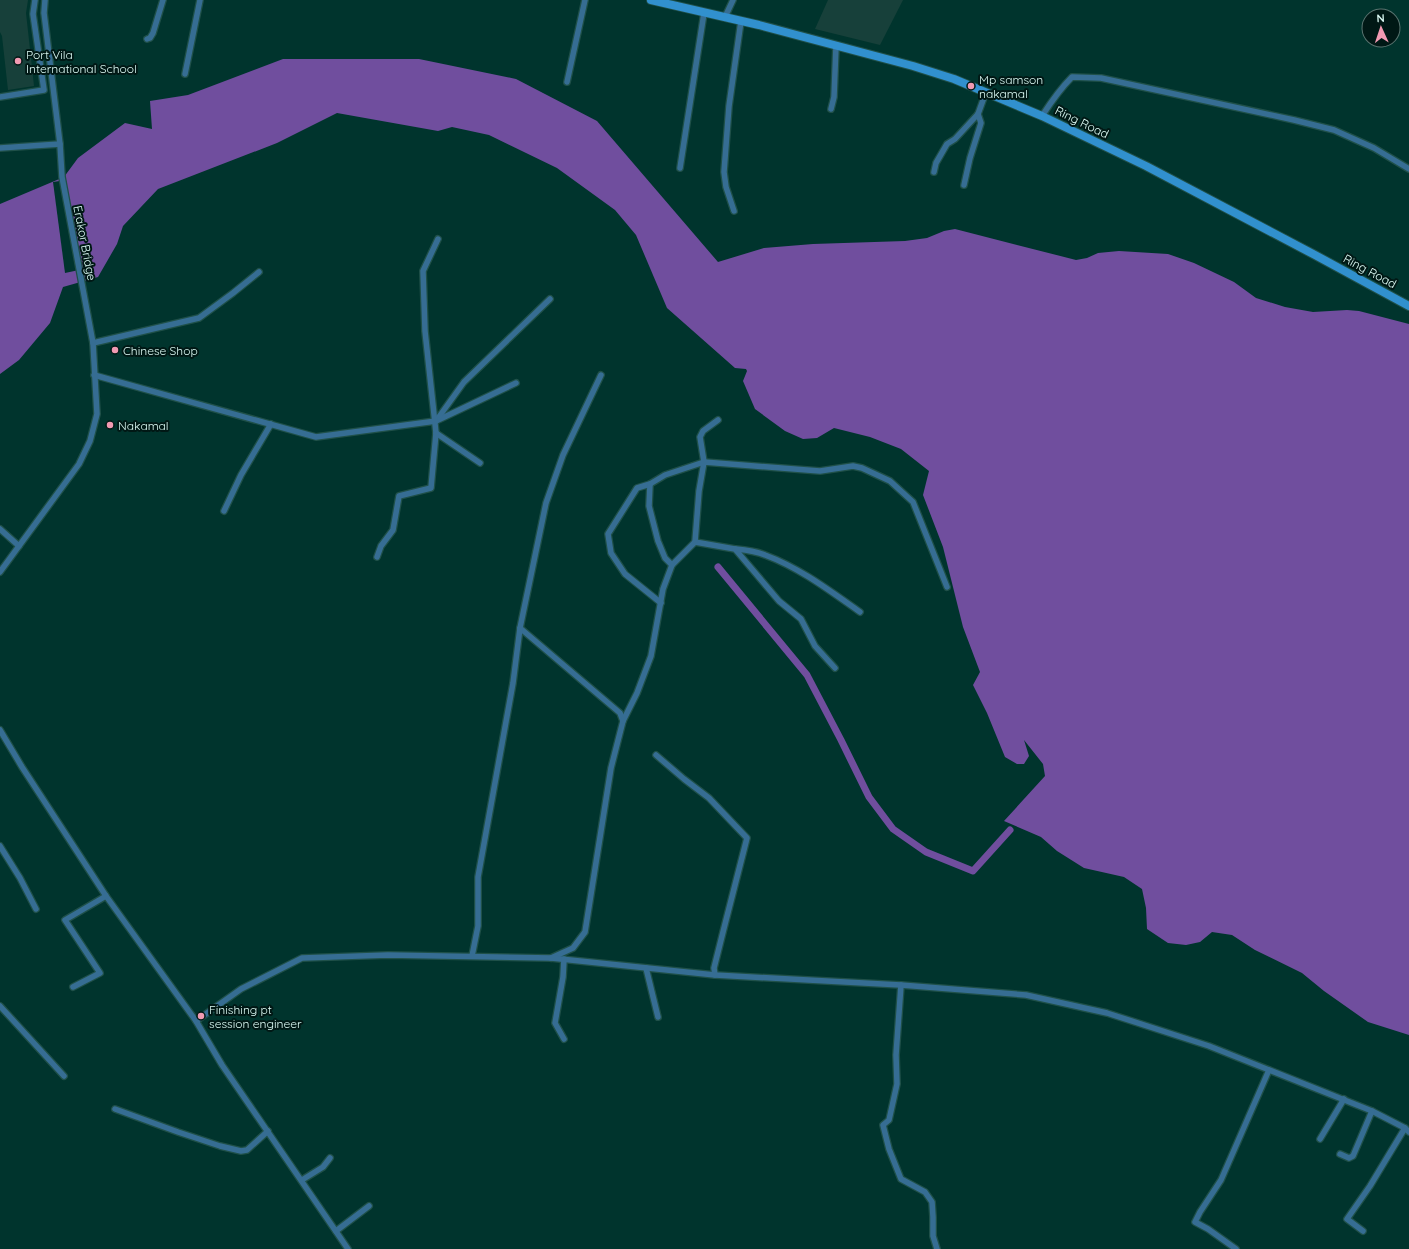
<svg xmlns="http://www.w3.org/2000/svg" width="1409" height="1249" viewBox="0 0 1409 1249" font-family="Quicksand,sans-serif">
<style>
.built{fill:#17403a}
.water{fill:#704e9e}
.pier{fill:#00342d}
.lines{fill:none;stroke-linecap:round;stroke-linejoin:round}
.canal{stroke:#704e9e;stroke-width:7}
.street-casing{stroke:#1f5049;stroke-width:8}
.secondary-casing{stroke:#1f5049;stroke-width:10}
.street{stroke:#366d93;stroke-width:5.5}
.secondary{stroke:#3190ce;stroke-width:8}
.poi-dot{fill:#f19ab2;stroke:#001815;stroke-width:1.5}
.labels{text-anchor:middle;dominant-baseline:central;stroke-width:4;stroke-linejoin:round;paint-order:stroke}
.poi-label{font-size:12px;fill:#ddfcf6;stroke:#001815;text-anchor:start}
.street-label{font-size:12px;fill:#ddfcf6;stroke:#001815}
</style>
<rect width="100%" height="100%" fill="#00342d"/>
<g class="built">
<polygon points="0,0 28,0 26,13 34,86 8,90 2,36 0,32"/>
<polygon points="828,0 903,0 880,45 815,29"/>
</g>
<polygon class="water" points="283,59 419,59 516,79 597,121 718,262 764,248 813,244 905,241 927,238 944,231 955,229 1076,260 1087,258 1098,253 1119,251 1168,254 1194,263 1234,282 1256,298 1285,307 1313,312 1347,310 1359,311 1409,324 1409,1035 1368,1022 1324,991 1302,973 1255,950 1232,935 1212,932 1200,942 1186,945 1168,943 1147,929 1146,908 1142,889 1124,877 1084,868 1057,851 1041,837 1004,821 1045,776 1043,764 1024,740 1029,756 1024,764 1017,764 1005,757 987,713 973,685 980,672 963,627 943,547 923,495 929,471 901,449 870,437 834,428 817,438 803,439 785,431 755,409 743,381 747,371 746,369 735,368 667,308 636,235 615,210 557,168 489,135 452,127 438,131 337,113 277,143 158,189 123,226 117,244 98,277 63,287 50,323 19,360 0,374 0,204 64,177 78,158 125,123 152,129 150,101 188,95"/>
<polygon class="pier" points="66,180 79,270 65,273 53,182"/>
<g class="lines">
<polyline class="canal" points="718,567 807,675 841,740 869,797 893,829 926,852 973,871 1010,830"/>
<g class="street-casing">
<g id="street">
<polyline points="725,17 733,0"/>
<polyline points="147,39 150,38 153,33 163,0"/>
<polyline points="185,74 200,0"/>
<polyline points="567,82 585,0"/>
<polyline points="0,97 44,90 33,14 35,0"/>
<polyline points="831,109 834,97 836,46"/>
<path d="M1042 116C1051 102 1060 89 1072 77L1101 78 1294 120 1334 130 1374 148 1409 169"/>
<polyline points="0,148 60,144"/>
<polyline points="680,168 704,13"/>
<polyline points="934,172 936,163 947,144 955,139 978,114 986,92"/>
<polyline points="964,185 970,158 981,123 978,114"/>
<polyline points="734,211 726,187 724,172 729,106 741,21"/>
<polyline points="93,343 199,318 233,293 259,272"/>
<polyline points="94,375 316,437 436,421 516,383"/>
<polyline points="436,421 464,382 550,299"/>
<polyline points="436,433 480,463"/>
<polyline points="650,484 637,488 608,534 611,553 625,574 661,603"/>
<polyline points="224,511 241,475 271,424"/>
<polyline points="0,529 19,546"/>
<polyline points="695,542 735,549 779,601 801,619 815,646 835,668"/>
<path d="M735 549C745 550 756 551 765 555 800 568 830 591 860 612"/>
<polyline points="377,557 381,546 393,530 399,496 431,488 436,433 425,331 423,271 438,239"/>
<polyline points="672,565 695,542 699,491 704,462 700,437 703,431 718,420"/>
<polyline points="0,572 79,464 90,441 97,414 93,343 62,177 60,144 44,13 45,0"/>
<polyline points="520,628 620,713 623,721 611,768 585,932 573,948 551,958"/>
<polyline points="623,721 637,693 651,656 663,589 672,565 665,558 658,541 649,506 650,484 665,475 704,462 820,471 853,466 862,468 890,481 913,502 947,587"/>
<polyline points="0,730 22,767 106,896 196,1021 222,1065 348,1249"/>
<polyline points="656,755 684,779 709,798 747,838 723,932 714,968 715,975"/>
<polyline points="0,846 20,878 36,909"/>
<polyline points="472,956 478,926 478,877 513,683 520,628 546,503 563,455 601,375"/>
<polyline points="646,968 658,1017"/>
<polyline points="901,985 896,1055 897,1084 889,1120 883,1125 889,1149 901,1179 925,1192 932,1202 933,1217 933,1236 937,1249"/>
<polyline points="73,987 100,973 65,920 106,896"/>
<polyline points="0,1006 64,1076"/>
<polyline points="196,1021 241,989 302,958 388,955 551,958 715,975 901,985 1026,995 1107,1013 1209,1046 1372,1111 1405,1128 1409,1132"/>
<polyline points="564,1039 555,1023 563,977 564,959"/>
<polyline points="115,1109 178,1132 220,1146 241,1151 247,1150 268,1131"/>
<polyline points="1320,1139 1344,1099"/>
<polyline points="1340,1154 1349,1158 1353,1156 1372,1111"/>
<polyline points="302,1180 323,1167 330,1158"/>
<polyline points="336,1231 369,1206"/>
<polyline points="1363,1231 1347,1219 1370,1186 1405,1128"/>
<polyline points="1236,1249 1208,1229 1195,1222 1200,1212 1221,1180 1269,1070"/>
</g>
</g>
<g class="secondary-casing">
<polyline id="secondary" points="651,0 759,25 913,66 954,79 1042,116 1146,166 1315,255 1409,306"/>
</g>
<use href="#street" class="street"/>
<use href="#secondary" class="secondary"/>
</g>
<g class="poi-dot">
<circle cx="18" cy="61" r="4"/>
<circle cx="971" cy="86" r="4"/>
<circle cx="115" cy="350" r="4"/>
<circle cx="110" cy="425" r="4"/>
<circle cx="201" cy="1016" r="4"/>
</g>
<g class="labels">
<g class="poi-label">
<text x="26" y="54">Port Vila<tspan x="26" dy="14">International School</tspan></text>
<text x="979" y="79">Mp samson<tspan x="979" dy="14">nakamal</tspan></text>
<text x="123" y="350">Chinese Shop</text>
<text x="118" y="425">Nakamal</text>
<text x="209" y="1009">Finishing pt<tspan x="209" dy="14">session engineer</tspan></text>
</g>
<g class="street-label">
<text transform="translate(1082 122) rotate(26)">Ring Road</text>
<text transform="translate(85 243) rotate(79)">Erakor Bridge</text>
<text transform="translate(1370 271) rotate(28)">Ring Road</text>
</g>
</g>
<g transform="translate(1381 28) rotate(357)"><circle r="19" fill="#001815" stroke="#58736f"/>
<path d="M0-3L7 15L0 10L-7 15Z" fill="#f19ab2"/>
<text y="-6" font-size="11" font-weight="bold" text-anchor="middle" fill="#ddfcf6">N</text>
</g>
</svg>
